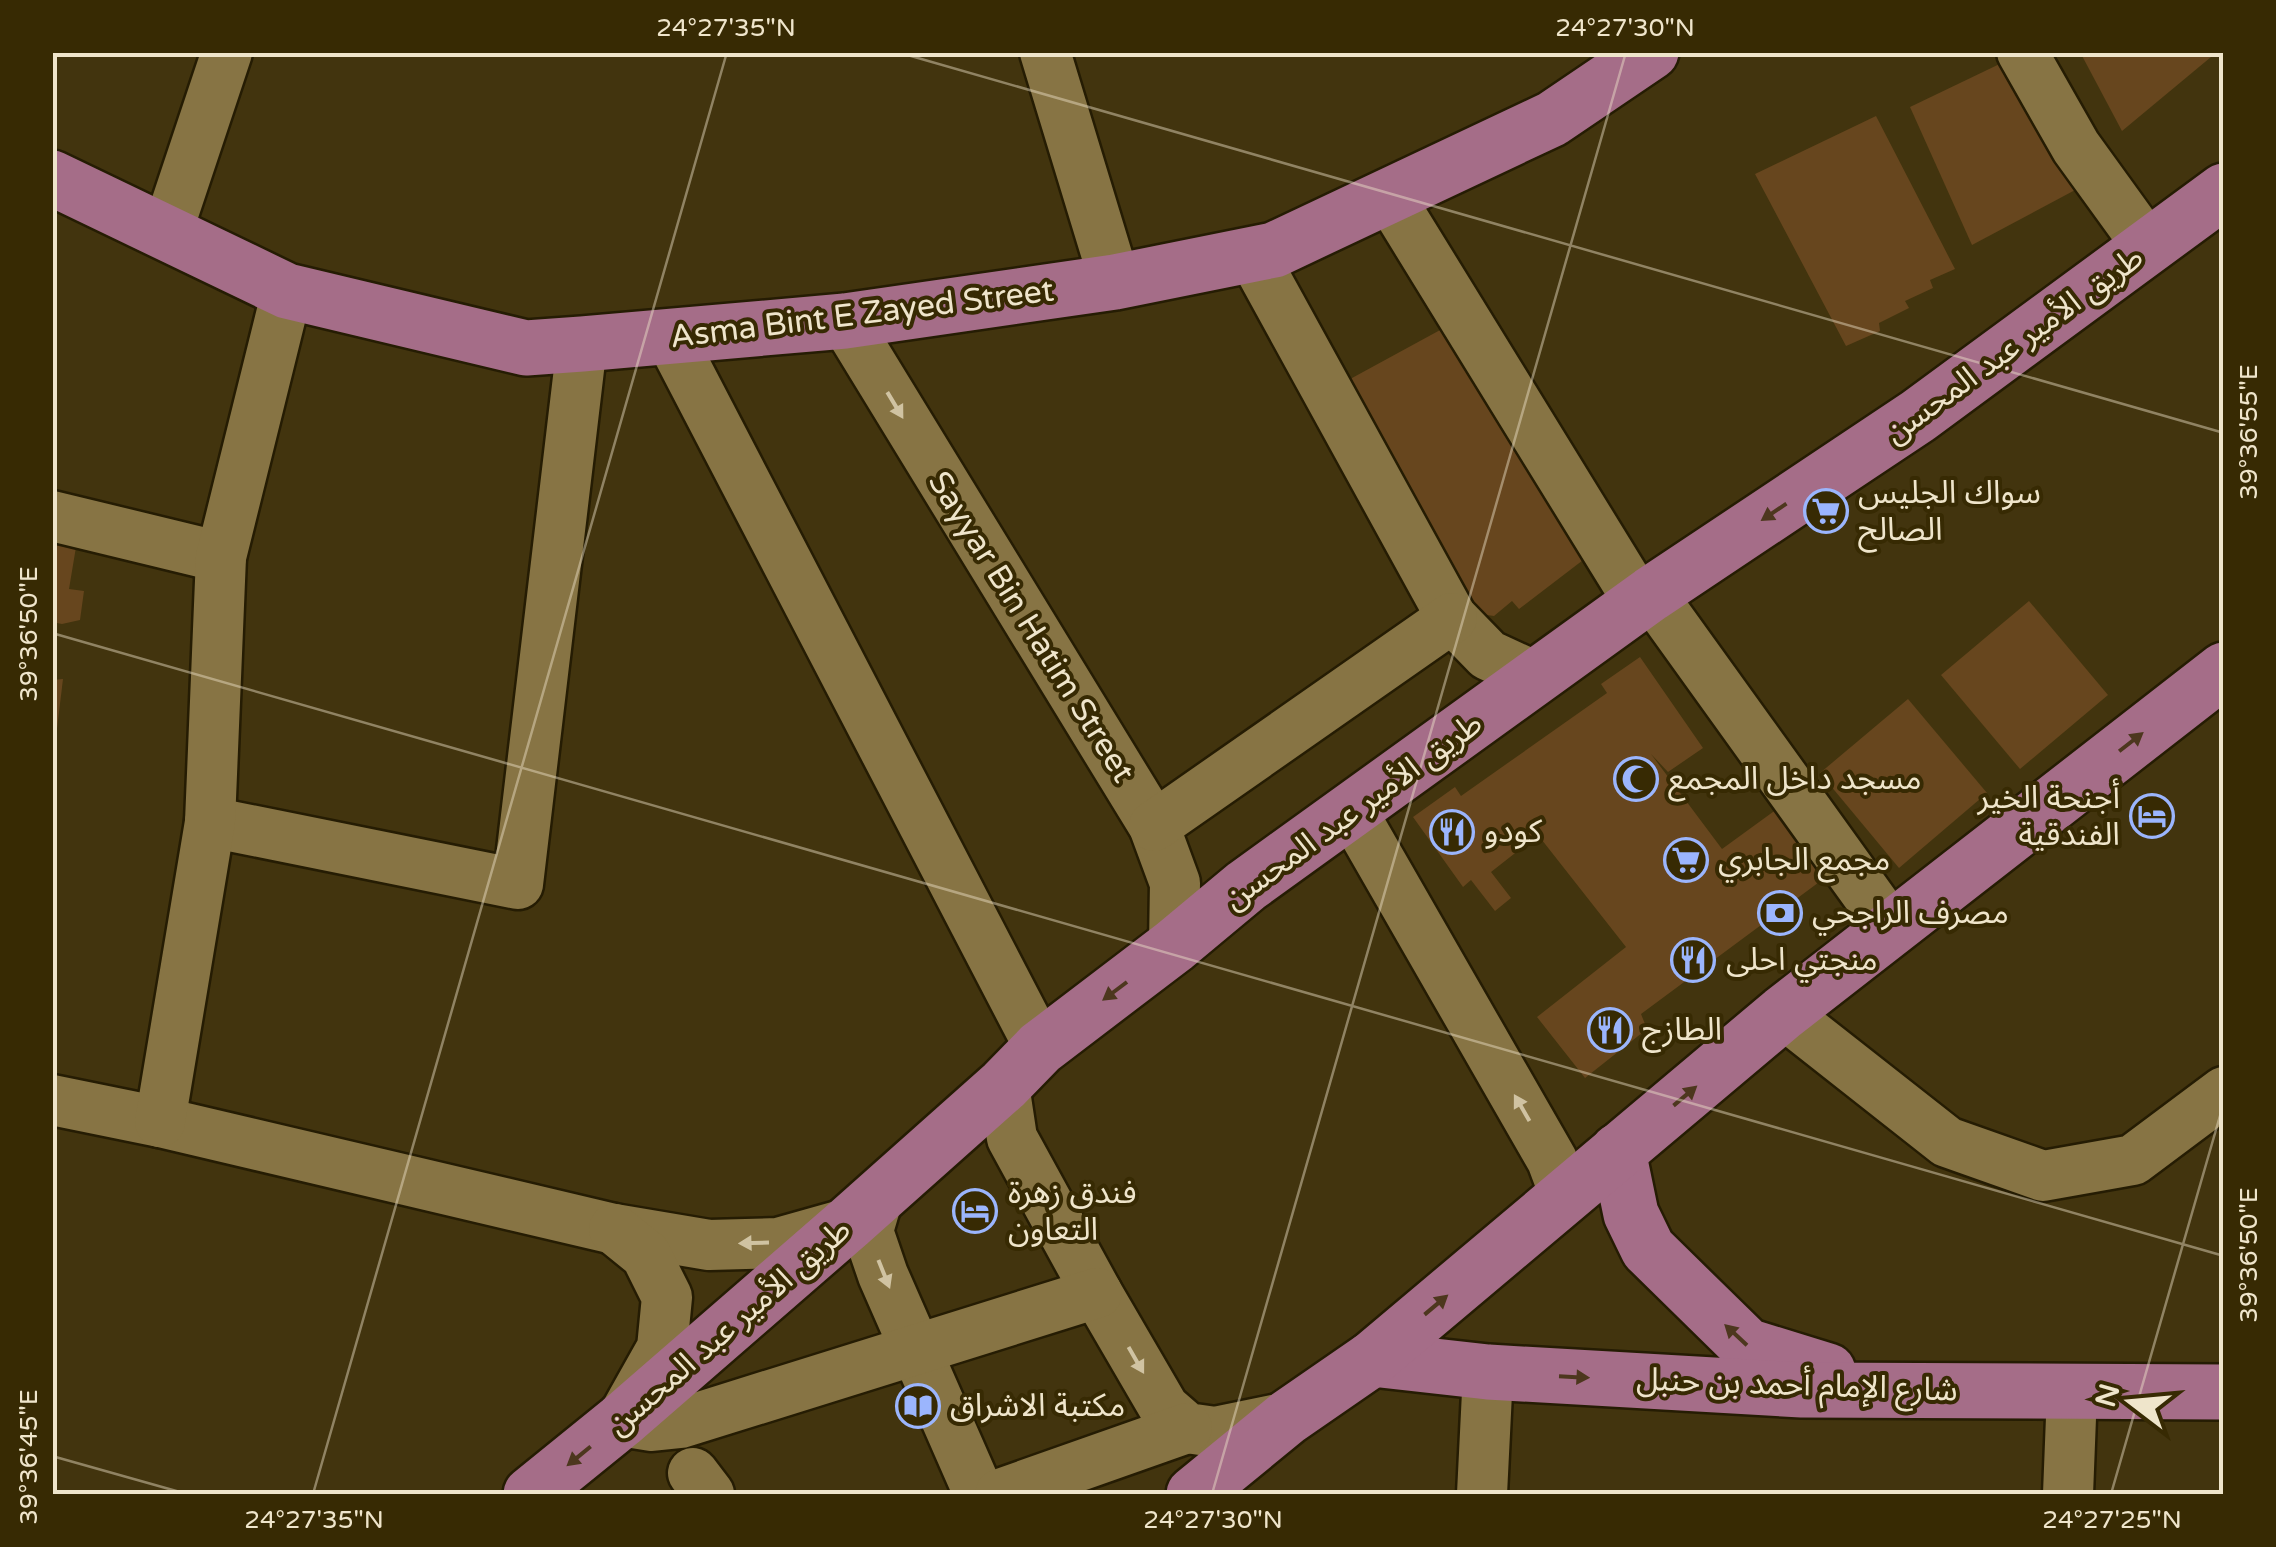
<svg xmlns="http://www.w3.org/2000/svg" width="2276" height="1547" viewBox="0 0 2276 1547" font-family="'Varela Round','Noto Sans Arabic',sans-serif">
<style>
.building{fill:#67461e}
.lines{fill:none;stroke-linecap:round;stroke-linejoin:round}
.minor-casing{stroke:#251c03;stroke-width:55}
.major-casing{stroke:#251c03;stroke-width:60}
.minor{stroke:#877444;stroke-width:50}
.major{stroke:#a56d88;stroke-width:55}
.oneway{fill:#d0c3a2}
.oneway2{fill:#4d371e}
.ticks{fill:none;stroke:#efe5cb;stroke-width:2.5;stroke-opacity:0.45}
.labels{text-anchor:middle;dominant-baseline:central;stroke-width:8;stroke-linejoin:round;paint-order:stroke}
.street-label{font-size:32px;fill:#efe5cb;stroke:#372a03}
.poi-label{font-size:32px;fill:#efe5cb;stroke:#372a03;text-anchor:start}
.neatline{fill:none;stroke:#efe5cb;stroke-width:4}
.ticks-label{font-size:25px;text-anchor:middle;fill:#efe5cb}
</style>
<rect width="100%" height="100%" fill="#42340e"/>
<g class="building">
<polygon points="2080,52 2217,52 2122,131"/>
<polygon points="2010,59 2077,189 1972,245 1910,107"/>
<polygon points="1876,116 1955,269 1930,280 1933,288 1905,301 1909,308 1879,323 1880,331 1846,346 1755,174"/>
<polygon points="1453,323 1591,554 1519,609 1512,601 1494,616 1472,613 1341,384"/>
<polygon points="52,545 76,547 69,589 84,591 80,620 62,624 52,622"/>
<polygon points="2029,601 2108,695 2020,769 1941,675"/>
<polygon points="1640,657 1703,748 1668,772 1651,754 1722,849 1777,809 1826,877 1641,1014 1647,1029 1585,1078 1537,1017 1626,947 1538,835 1491,872 1511,898 1495,911 1471,880 1463,887 1413,817 1455,787 1461,796 1607,693 1601,684"/>
<polygon points="63,679 55,745 52,745 52,680"/>
<polygon points="1908,699 1987,793 1899,868 1820,773"/>
</g>
<g class="lines">
<g class="minor-casing">
<g id="minor">
<polyline points="1045,52 1115,282"/>
<polyline points="2022,52 2076,147 2149,248"/>
<polyline points="1389,196 1639,602"/>
<polyline points="167,232 227,52"/>
<polyline points="1252,254 1452,618 1488,655 1536,677"/>
<polyline points="845,321 1154,826 1175,883 1174,946"/>
<polyline points="670,337 1040,1048"/>
<polyline points="52,516 221,557"/>
<polyline points="1651,594 1892,929"/>
<polyline points="1351,810 1552,1160 1565,1195"/>
<polyline points="210,822 518,884 582,344"/>
<polyline points="1154,826 1452,618"/>
<polyline points="1783,1013 1947,1142 2043,1176 2133,1160 2224,1092"/>
<polyline points="1004,1085 1012,1138 1097,1293 1164,1408 1187,1428 1215,1432 1288,1417"/>
<polyline points="52,1100 160,1122 614,1229 709,1245 778,1243 849,1223"/>
<polyline points="160,1122 210,822 221,557 287,291"/>
<polyline points="878,1197 868,1231 883,1275 979,1494"/>
<polyline points="614,1229 646,1255 667,1297 662,1348 621,1421 652,1426 681,1423 1097,1293"/>
<polyline points="693,1473 709,1494"/>
<polyline points="1000,1494 1187,1428"/>
<polyline points="1482,1494 1488,1372"/>
<polyline points="2068,1494 2072,1392"/>
</g>
</g>
<g class="major-casing">
<g id="major">
<polyline points="52,178 287,291 526,348 582,344 845,321 1115,282 1274,250 1552,119 1651,52"/>
<polyline points="1618,1151 1631,1214 1648,1249 1747,1346 1828,1371"/>
<polyline points="1372,1359 1488,1372 1802,1390 2224,1392"/>
<polyline points="531,1494 621,1421 849,1223 1004,1085 1040,1048 1174,946 1246,886 1651,594 1918,416 2224,191"/>
<polyline points="1194,1494 1288,1417 1372,1359 1783,1013 2224,670"/>
</g>
</g>
<use href="#minor" class="minor"/>
<use href="#major" class="major"/>
</g>
<defs><path id="oneway-solid" d="M-6-.8H1V-3.2L6.5 0L1 3.2V.8H-6Z" transform="scale(2.5)"/></defs>
<g class="oneway">
<use href="#oneway-solid" transform="translate(895 405) rotate(59)"/>
<use href="#oneway-solid" transform="translate(1522 1108) rotate(-120)"/>
<use href="#oneway-solid" transform="translate(754 1243) rotate(178)"/>
<use href="#oneway-solid" transform="translate(884 1274) rotate(68)"/>
<use href="#oneway-solid" transform="translate(1136 1360) rotate(60)"/>
</g>
<g class="oneway2">
<use href="#oneway-solid" transform="translate(1774 512) rotate(146)"/>
<use href="#oneway-solid" transform="translate(2131 742) rotate(-38)"/>
<use href="#oneway-solid" transform="translate(1115 991) rotate(143)"/>
<use href="#oneway-solid" transform="translate(1685 1096) rotate(-40)"/>
<use href="#oneway-solid" transform="translate(1436 1305) rotate(-40)"/>
<use href="#oneway-solid" transform="translate(1736 1335) rotate(-137)"/>
<use href="#oneway-solid" transform="translate(1574 1377) rotate(3)"/>
<use href="#oneway-solid" transform="translate(579 1456) rotate(141)"/>
</g>
<path class="ticks" d="M897 52 2224 433M52 633 2224 1256M52 1456 187 1494M313 1494 727 52M1212 1494 1626 52M2111 1494 2224 1102"/>
<defs>
<g id="supermarket-ring" transform="scale(2.25)"><circle r="9.5" fill="#372a03" stroke="#9bb5fd" stroke-width="1.5"/><path d="M-6-5.5h2.5l.6 2H6L4.5 2H-2.5L-4.4-4H-6ZM-1.5 3.2a1.3 1.3 0 1 0 .1 0ZM3 3.2a1.3 1.3 0 1 0 .1 0Z" fill="#9bb5fd"/></g>
<g id="mosque-ring" transform="scale(2.25)"><circle r="9.5" fill="#372a03" stroke="#9bb5fd" stroke-width="1.5"/><path d="M3.5-4.9A6 6 0 1 0 3.5 4.9A5 5 0 1 1 3.5-4.9Z" fill="#9bb5fd"/></g>
<g id="hotel-ring" transform="scale(2.25)"><circle r="9.5" fill="#372a03" stroke="#9bb5fd" stroke-width="1.5"/><path d="M-6-4.5h1.5V1H6V5H4.5V3h-9V5H-6ZM-4 0a1.8 1.8 0 1 1 3.6 0ZM.5 0V-2.5h3Q6-2.5 6 0Z" fill="#9bb5fd"/></g>
<g id="restaurant-ring" transform="scale(2.25)"><circle r="9.5" fill="#372a03" stroke="#9bb5fd" stroke-width="1.5"/><path d="M-5-6h1v4h1v-4h1v4h1v-4h1v5L-1.5 .5V6h-2V.5L-5-1ZM5-6V6H3V1.5H1.5Q1.5-4 5-6Z" fill="#9bb5fd"/></g>
<g id="bank-ring" transform="scale(2.25)"><circle r="9.5" fill="#372a03" stroke="#9bb5fd" stroke-width="1.5"/><path d="M-6-4H6V4H-6ZM0-2.3a2.3 2.3 0 1 0 0 4.6a2.3 2.3 0 1 0 0-4.6Z" fill="#9bb5fd"/></g>
<g id="library-ring" transform="scale(2.25)"><circle r="9.5" fill="#372a03" stroke="#9bb5fd" stroke-width="1.5"/><path d="M-6-4Q-3-5.5-.7-3.5V5Q-3 3-6 4ZM6-4Q3-5.5 .7-3.5V5Q3 3 6 4Z" fill="#9bb5fd"/></g>
</defs>
<g fill-rule="evenodd">
<use href="#supermarket-ring" x="1826" y="511"/>
<use href="#mosque-ring" x="1636" y="779"/>
<use href="#hotel-ring" x="2152" y="816"/>
<use href="#restaurant-ring" x="1452" y="832"/>
<use href="#supermarket-ring" x="1686" y="860"/>
<use href="#bank-ring" x="1780" y="913"/>
<use href="#restaurant-ring" x="1693" y="960"/>
<use href="#restaurant-ring" x="1610" y="1030"/>
<use href="#hotel-ring" x="975" y="1211"/>
<use href="#library-ring" x="918" y="1406"/>
</g>
<g class="labels">
<g class="street-label">
<text transform="translate(862 314) rotate(-7)">Asma Bint E Zayed Street</text>
<text transform="translate(2014 345) rotate(-36)">طريق الأمير عبد المحسن</text>
<text transform="translate(1031 627) rotate(58)">Sayyar Bin Hatim Street</text>
<text transform="translate(1353 811) rotate(-36)">طريق الأمير عبد المحسن</text>
<text transform="translate(729 1327) rotate(-41)">طريق الأمير عبد المحسن</text>
<text transform="translate(1797 1385) rotate(2)">شارع الإمام أحمد بن حنبل</text>
</g>
<g class="poi-label">
<text x="1858" y="493">سواك الجليس<tspan x="1858" dy="37">الصالح</tspan></text>
<text x="1668" y="779">مسجد داخل المجمع</text>
<text x="2120" y="798" text-anchor="end">أجنحة الخير<tspan x="2120" dy="37">الفندقية</tspan></text>
<text x="1484" y="832">كودو</text>
<text x="1718" y="860">مجمع الجابري</text>
<text x="1812" y="913">مصرف الراجحي</text>
<text x="1726" y="960">منجتي احلى</text>
<text x="1642" y="1030">الطازج</text>
<text x="1008" y="1193">فندق زهرة<tspan x="1008" dy="37">التعاون</tspan></text>
<text x="950" y="1406">مكتبة الاشراق</text>
</g>
</g>
<rect width="2276" height="1547" fill="none" stroke="#372a03" stroke-width="110"/>
<g transform="translate(2131 1402) rotate(286)" stroke="#372a03" stroke-width="8" paint-order="stroke">
<path d="M0-8L18 38L0 25L-18 38Z" fill="#efe5cb"/>
<text y="-15" font-size="28" font-weight="bold" text-anchor="middle" fill="#efe5cb">N</text>
</g>
<rect x="55" y="55" width="2166" height="1437" class="neatline"/>
<g class="ticks-label">
<text x="726" y="36">24°27'35"N</text>
<text x="1625" y="36">24°27'30"N</text>
<text transform="translate(2248 432) rotate(-90)" y="9">39°36'55"E</text>
<text transform="translate(28 634) rotate(-90)" y="9">39°36'50"E</text>
<text transform="translate(2248 1255) rotate(-90)" y="9">39°36'50"E</text>
<text transform="translate(28 1457) rotate(-90)" y="9">39°36'45"E</text>
<text x="314" y="1528">24°27'35"N</text>
<text x="1213" y="1528">24°27'30"N</text>
<text x="2112" y="1528">24°27'25"N</text>
</g>
</svg>
